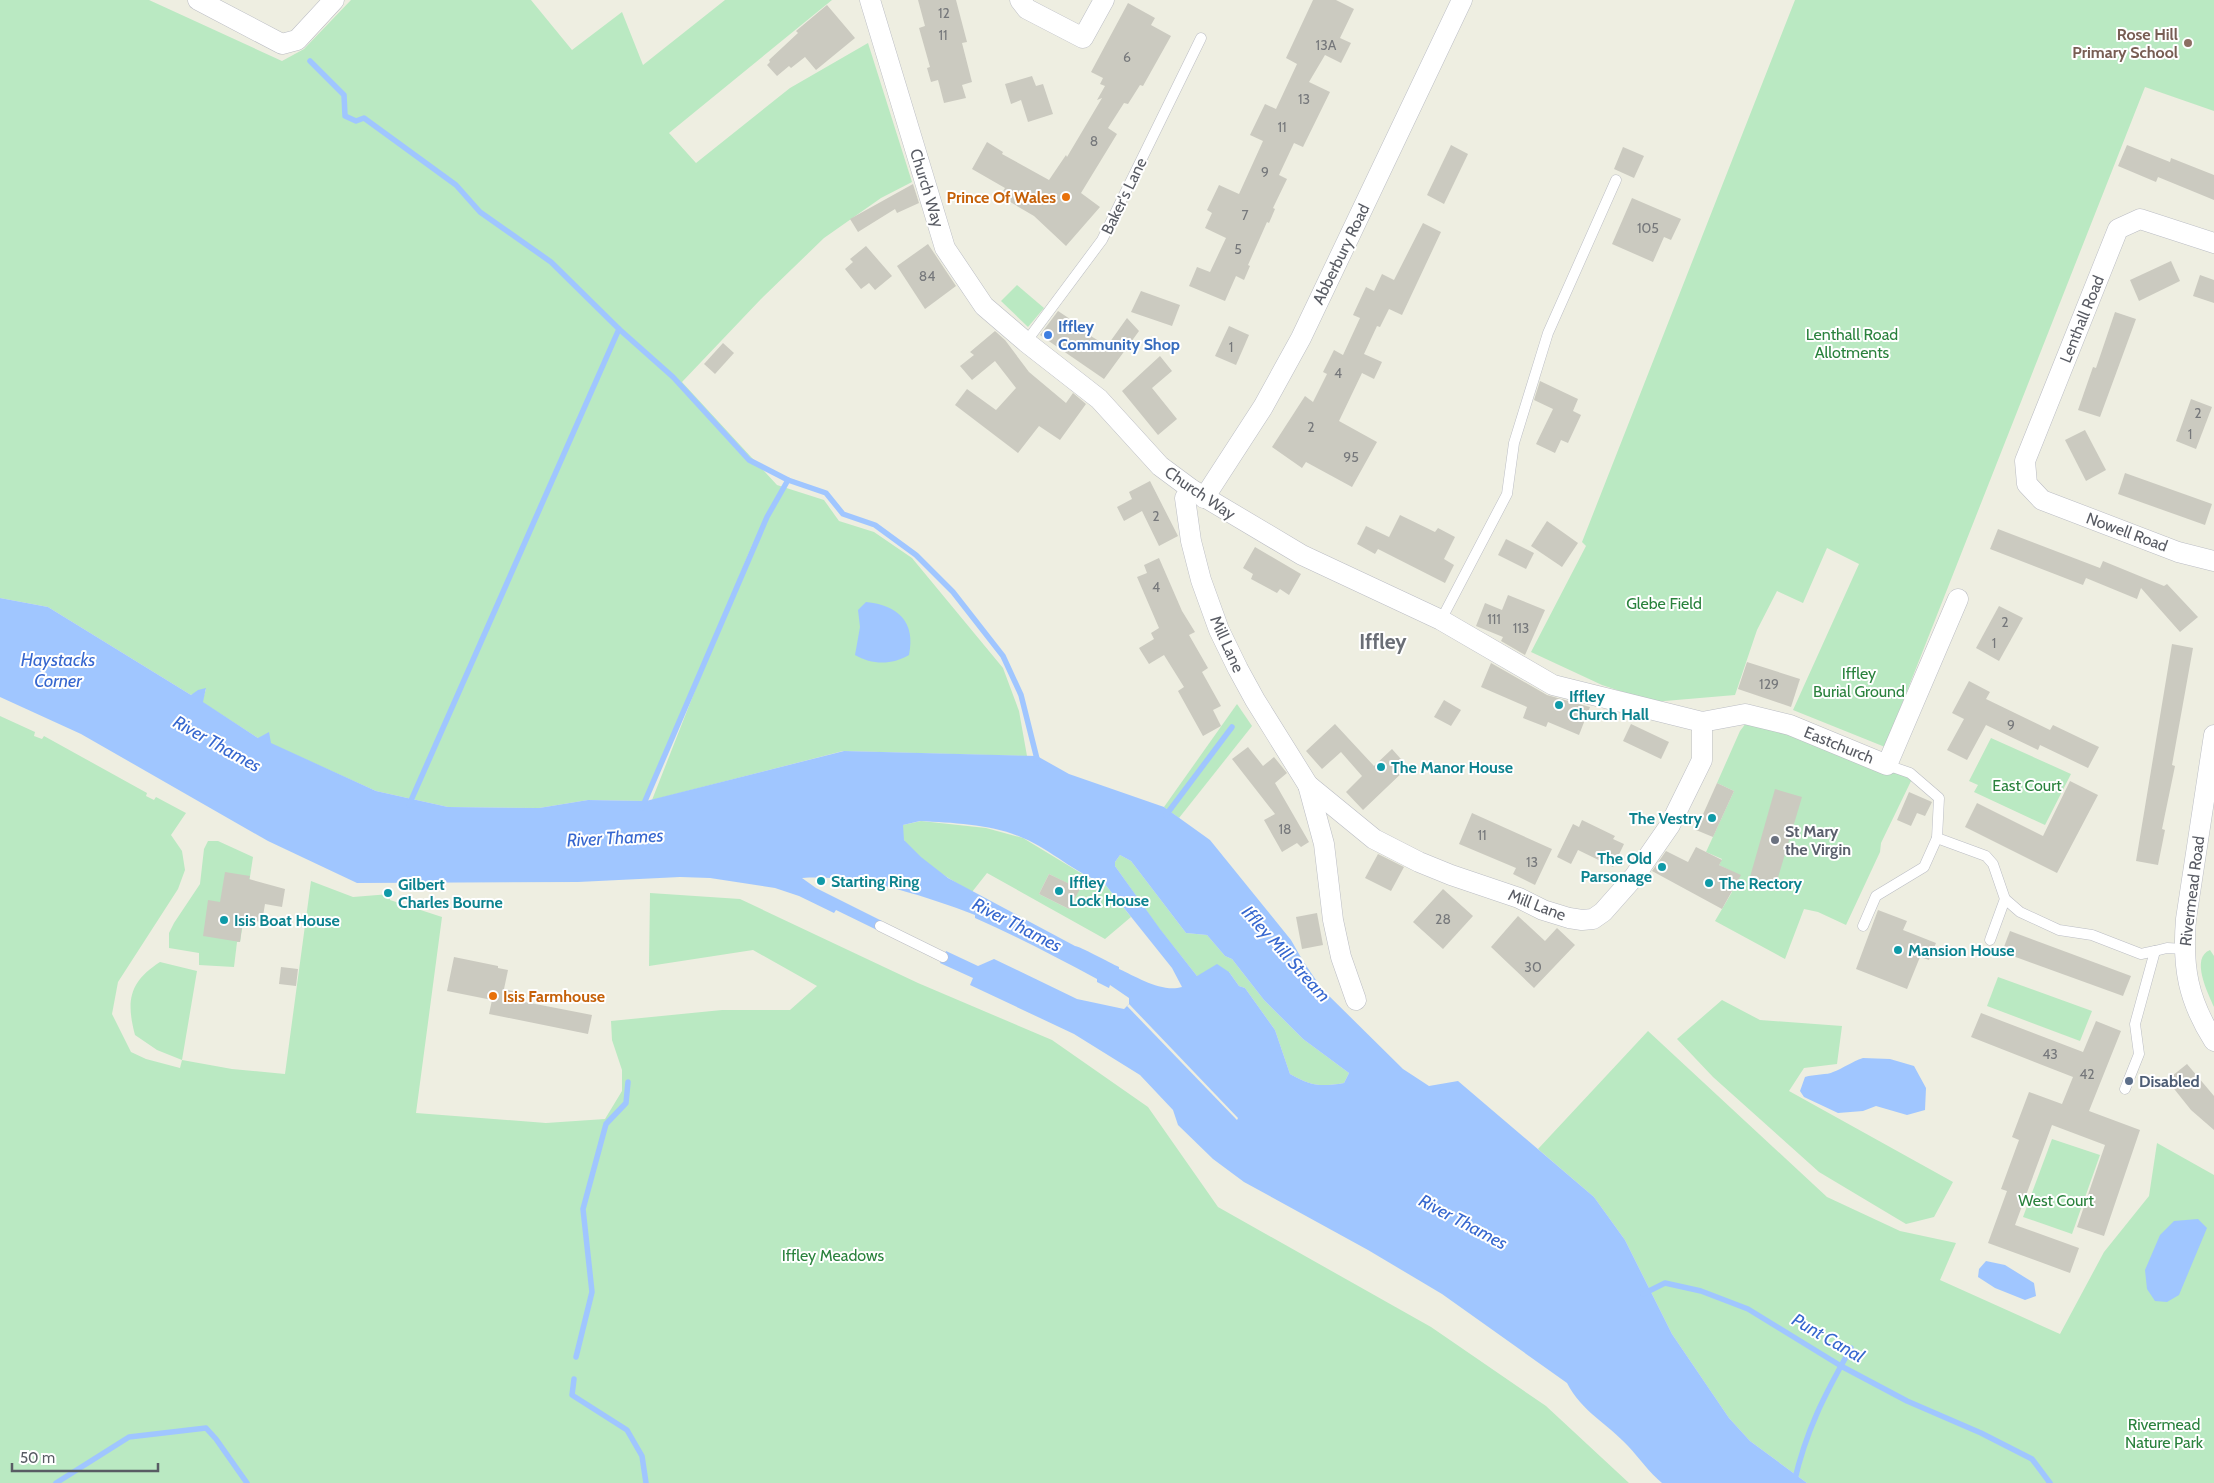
<svg xmlns="http://www.w3.org/2000/svg" width="2214" height="1483" viewBox="0 0 2214 1483" font-family="Cabin,sans-serif">
<style>
.green{fill:#bae9c2;fill-rule:evenodd}
.water{fill:#a0c6ff;fill-rule:evenodd}
.pier{fill:#eeeee1}
.lines{fill:none;stroke-linecap:round;stroke-linejoin:round}
.stream{stroke:#a0c6ff;stroke-width:5.5}
.building{fill:#cbcac0}
.lane-casing{stroke:#bbbdc4;stroke-width:11}
.street-casing{stroke:#bbbdc4;stroke-width:21}
.lane{stroke:#fff;stroke-width:10}
.street{stroke:#fff;stroke-width:20}
.education-dot{fill:#8d6e63;stroke:#fff;stroke-width:2}
.food-dot{fill:#e8710a;stroke:#fff;stroke-width:2}
.shop-dot{fill:#3f7fe0;stroke:#fff;stroke-width:2}
.culture-dot{fill:#0f9aa8;stroke:#fff;stroke-width:2}
.worship-dot{fill:#6b7280;stroke:#fff;stroke-width:2}
.service-dot{fill:#5c6f8a;stroke:#fff;stroke-width:2}
.labels{text-anchor:middle;dominant-baseline:central;stroke-width:4;stroke-linejoin:round;paint-order:stroke}
.number-label{font-size:14px;fill:#76787b}
.education-label{font-size:16px;font-weight:bold;fill:#785e54;stroke:#fff;text-anchor:end}
.street-label{font-size:16px;fill:#595c64;stroke:#fff}
.food-label{font-size:16px;font-weight:bold;fill:#c56008;stroke:#fff;text-anchor:end}
.shop-label{font-size:16px;font-weight:bold;fill:#366cbe;stroke:#fff;text-anchor:start}
.park-label{font-size:16px;fill:#2a823d;stroke:#fff}
.culture-label{font-size:16px;font-weight:bold;fill:#0d838f;stroke:#fff;text-anchor:start}
.worship-label{font-size:16px;font-weight:bold;fill:#5b616d;stroke:#fff;text-anchor:start}
.service-label{font-size:16px;font-weight:bold;fill:#4e5e75;stroke:#fff;text-anchor:start}
.water-label{font-size:18px;font-style:italic;fill:#3667cf;stroke:#fff}
.district-label{font-size:21px;font-weight:bold;fill:#6a6e76;stroke:#fff}
</style>
<rect width="100%" height="100%" fill="#eeeee1"/>
<g class="green">
<polygon points="0,0 149,0 282,61 304,49 351,0 531,0 572,50 622,12 643,65 725,0 832,0 669,133 696,163 790,88 868,43 912,182 881,198 824,238 761,299 682,382 777,485 824,500 839,521 874,532 912,558 1003,668 1019,711 1027,756 843,751 652,800 755,538 646,801 588,800 539,808 448,807 376,791 258,738 202,702 206,689 191,695 48,607 0,598"/>
<polygon points="1795,0 2214,0 2214,111 2145,87 1885,747 1793,710 1859,564 1827,548 1803,603 1777,591 1757,630 1735,695 1653,702 1602,685 1531,652 1586,546 1582,542"/>
<polygon points="1017,285 1044,308 1028,327 1001,301"/>
<polygon points="1237,704 1252,726 1179,818 1164,807"/>
<path d="M0 716 35 732 34 736 42 739 44 736 147 793 146 796 154 800 156 797 186 813 171 835 182 851 185 870 178 889 118 982 112 1014 131 1052 146 1059 180 1068 182 1060 157 1050 135 1035C126 1001 129 982 160 962L197 971 182 1060 232 1069 285 1074 311 881 353 897 390 894V900L442 917 416 1113 546 1123 605 1119 622 1091V1070L612 1040 611 1021 722 1010H790L817 986 753 950 649 966 650 893 740 899 918 983 1052 1040 1148 1107 1218 1207 1431 1327 1546 1406 1629 1483H0Z"/>
<polygon points="1749,719 1912,779 1881,843 1880,852 1846,925 1818,912 1804,909 1785,959 1715,921 1732,892 1733,872 1719,865 1722,859 1706,852 1734,791 1717,783 1740,731"/>
<polygon points="1991,738 2071,774 2045,825 1974,792 1978,785 1969,781"/>
<path d="M921 821 986 828 1023 838 1089 878 1104 883 1131 917 1105 939 987 873 972 892C953 881 916 860 904 840 901 836 902 830 903 825ZM1049 874 1079 889 1069 909 1039 894Z"/>
<polygon points="208,841 218,841 253,857 240,942 237,942 234,967 199,965 199,953 169,948 169,933 174,923 200,884 204,849"/>
<path d="M1120 855 1131 861 1186 933 1207 935 1225 956 1232 959 1264 1000 1303 1039 1349 1073 1344 1083C1320 1087 1311 1086 1290 1074L1275 1030 1245 988 1239 986 1229 972 1197 976 1158 927 1115 866V862Z"/>
<path d="M2210 950 2214 956V1007C2208 993 2190 958 2210 950Z"/>
<polygon points="1998,977 2092,1011 2080,1041 1987,1006"/>
<polygon points="1722,1000 1760,1020 1842,1026 1837,1064 1804,1068 1789,1091 1953,1182 1934,1217 1906,1224 1819,1172 1713,1077 1677,1039"/>
<polygon points="1648,1031 1827,1197 1900,1231 1956,1243 1940,1280 2060,1334 2104,1252 2149,1196 2157,1143 2214,1175 2214,1483 1807,1483 1750,1441 1729,1418 1672,1334 1625,1240 1594,1197 1538,1149"/>
<polygon points="2052,1139 2100,1155 2072,1234 2023,1217"/>
</g>
<g class="water">
<path d="M0 598 48 607 191 695 198 690 206 688 203 702 258 738 269 732 271 743 376 791 448 807 539 808 588 800 646 801 844 751 1037 756 1069 774 1164 807 1210 840 1291 940 1303 961 1322 989 1403 1069 1429 1086 1458 1081 1594 1197 1625 1240 1672 1334 1729 1418 1750 1441 1807 1483H1662C1649 1472 1640 1459 1628 1446 1608 1424 1581 1411 1567 1383L1442 1294 1368 1250 1244 1182 1213 1159 1178 1125 1173 1110 1140 1075 1074 1034 970 985 973 978 940 963 946 951 978 966 994 959 1077 999 1124 1009 1129 1004V998L1110 985 1109 988 1097 982V979C1056 957 1016 936 975 918V915C923 895 858 874 802 878L816 888 882 921 877 930 836 910 834 913 799 896 775 888 710 878 680 877 578 882 357 883 268 841 81 734 0 697ZM920 821C954 823 992 824 1023 838 1052 850 1074 873 1104 883L1172 968 1182 987C1162 993 1137 977 1119 969V967C1110 963 1079 946 1075 946L948 878 921 857 904 840 903 825ZM1120 855 1131 861 1186 933 1207 935 1225 956 1232 959 1264 1000 1303 1039 1349 1073 1344 1083C1320 1087 1311 1086 1290 1074L1275 1030 1245 988 1239 986 1229 972 1217 964 1197 976 1160 929 1115 866V862Z"/>
<path d="M866 602C898 605 916 622 909 655 892 665 872 665 855 655L860 627 858 610Z"/>
<path d="M1863 1058 1890 1059 1914 1066 1926 1088 1925 1110 1907 1115 1876 1106 1863 1111 1838 1113 1804 1097 1800 1091 1805 1077C1814 1074 1828 1075 1833 1072 1844 1068 1851 1062 1863 1058Z"/>
<polygon points="2198,1219 2207,1228 2179,1295 2167,1302 2155,1301 2147,1289 2145,1270 2160,1235 2174,1221"/>
<polygon points="1986,1261 2005,1265 2034,1283 2036,1296 2025,1300 1995,1288 1978,1277 1979,1269"/>
</g>
<polygon class="pier" points="1129,1004 1238,1118 1237,1120 1127,1006"/>
<g class="lines">
<g class="stream">
<polyline points="310,61 344,95 345,116 356,121 364,118 456,185 480,212 551,262 619,329 409,805"/>
<polyline points="619,329 673,377 749,460 788,480 767,517 642,808"/>
<polyline points="788,480 826,493 843,514 875,525 916,555 953,592 1003,656 1021,695 1038,763"/>
<polyline points="1166,815 1232,727"/>
<polyline points="1643,1294 1665,1283 1701,1291 1748,1309 1841,1366 1907,1401 1981,1433 2032,1459 2050,1483"/>
<polyline points="576,1357 592,1292 583,1209 606,1124 626,1103 628,1082"/>
<polyline points="574,1379 572,1395 627,1430 642,1456 646,1483"/>
<polyline points="56,1483 129,1437 206,1428 216,1439 247,1483"/>
<path d="M1794 1483C1806 1430 1825 1394 1851 1348"/>
</g>
</g>
<g class="building">
<polygon points="918,0 956,0 967,42 962,43 972,82 962,85 966,98 944,103 938,80 931,82 927,68 930,67 919,28 925,26"/>
<polygon points="1313,0 1336,0 1354,9 1340,38 1351,43 1341,63 1325,55 1309,82 1330,92 1303,147 1294,143 1279,175 1287,179 1273,208 1275,209 1269,223 1267,222 1248,265 1250,266 1244,280 1236,276 1225,301 1189,286 1197,267 1210,272 1226,238 1205,228 1212,213 1207,210 1219,185 1239,194 1263,141 1250,135 1265,104 1276,109 1297,64 1286,58"/>
<polygon points="1128,3 1155,18 1151,25 1171,36 1143,86 1140,85 1128,104 1124,103 1108,128 1117,134 1081,193 1100,207 1066,246 1034,216 1000,196 1005,188 972,169 987,142 1003,152 1002,154 1049,180 1066,155 1067,157 1102,98 1097,100 1105,86 1100,84 1103,78 1091,72"/>
<polygon points="827,5 855,38 816,70 805,57 791,68 789,66 777,76 767,65 770,62 769,60 798,33 796,31"/>
<polygon points="1032,76 1036,86 1043,84 1053,114 1028,122 1021,100 1011,104 1005,84"/>
<polygon points="1451,145 1468,154 1444,204 1427,195"/>
<polygon points="2127,145 2170,162 2171,158 2214,175 2214,200 2158,177 2156,182 2118,166"/>
<polygon points="1623,147 1644,156 1634,178 1614,169"/>
<polygon points="913,184 919,203 897,213 895,209 858,232 850,219"/>
<polygon points="1632,198 1681,219 1671,240 1664,237 1653,262 1612,244"/>
<polygon points="1423,223 1441,232 1402,315 1389,309 1380,327 1377,326 1364,354 1382,362 1374,379 1362,373 1339,421 1377,442 1352,487 1306,462 1302,468 1272,447 1305,396 1313,402 1327,374 1323,372 1334,350 1343,355 1360,318 1353,315 1366,287 1374,291 1382,274 1394,280"/>
<polygon points="928,244 956,286 925,309 897,266"/>
<polygon points="866,246 892,276 875,290 869,283 861,289 845,269 853,262 850,259"/>
<polygon points="2171,261 2180,281 2139,301 2130,280"/>
<polygon points="2200,275 2214,280 2214,303 2193,296"/>
<polygon points="1141,291 1180,305 1172,326 1131,312"/>
<polygon points="1058,311 1070,319 1068,322 1107,346 1127,318 1139,331 1104,379 1040,335"/>
<polygon points="2115,312 2136,319 2100,417 2078,410 2093,367 2096,368"/>
<polygon points="1229,326 1249,335 1236,365 1215,356"/>
<polygon points="995,331 1005,340 1029,372 1066,403 1073,393 1086,404 1060,440 1039,426 1018,453 955,405 967,389 996,410 1016,388 995,361 972,380 960,366 974,355 970,352"/>
<polygon points="723,343 734,353 715,374 704,364"/>
<polygon points="1160,356 1172,371 1152,388 1177,419 1158,435 1122,391"/>
<polygon points="1540,381 1578,399 1573,411 1581,415 1568,443 1561,440 1555,453 1536,444 1553,409 1534,400"/>
<polygon points="2191,399 2212,407 2196,449 2176,441"/>
<polygon points="2085,430 2106,470 2086,481 2065,440"/>
<polygon points="2125,473 2212,504 2205,525 2118,494"/>
<polygon points="1150,481 1178,536 1159,546 1142,511 1124,521 1117,507 1132,499 1129,492"/>
<polygon points="1400,515 1435,532 1438,528 1455,537 1444,559 1454,565 1445,583 1378,549 1375,554 1357,544 1366,526 1389,537"/>
<polygon points="1547,521 1578,543 1562,567 1531,546"/>
<polygon points="1998,529 2100,568 2103,561 2164,586 2167,584 2198,617 2180,632 2141,588 2137,599 2086,578 2083,585 1990,549"/>
<polygon points="1506,539 1534,553 1526,569 1498,555"/>
<polygon points="1255,547 1301,574 1289,595 1280,589 1277,593 1251,579 1253,574 1243,568"/>
<polygon points="1159,558 1182,611 1195,632 1189,635 1208,668 1202,672 1221,706 1213,710 1221,726 1203,736 1178,691 1184,687 1164,655 1149,664 1139,648 1154,639 1151,633 1159,628 1137,577 1147,573 1144,565"/>
<polygon points="1508,595 1545,610 1525,655 1501,641 1503,637 1476,626 1485,603 1502,610"/>
<polygon points="1999,606 2023,618 1999,661 1976,648"/>
<polygon points="2172,644 2193,648 2172,765 2175,766 2162,829 2165,830 2158,865 2136,861"/>
<polygon points="1747,662 1800,679 1791,707 1738,689"/>
<polygon points="1491,663 1547,695 1590,707 1579,735 1548,722 1546,727 1523,718 1527,707 1481,687"/>
<polygon points="1969,681 1990,692 1986,699 2050,730 2053,725 2099,747 2088,768 2040,745 2038,750 1986,725 1967,760 1947,750 1964,719 1952,713"/>
<polygon points="1444,700 1461,710 1451,726 1434,717"/>
<polygon points="1335,724 1374,766 1392,749 1408,767 1363,810 1346,792 1362,776 1341,752 1322,769 1306,751"/>
<polygon points="1631,724 1669,742 1661,759 1623,741"/>
<polygon points="1248,747 1263,766 1274,757 1287,773 1275,783 1309,842 1301,847 1297,843 1282,852 1264,820 1275,814 1232,759"/>
<polygon points="2070,781 2098,795 2057,873 1965,827 1977,803 2043,836"/>
<polygon points="1717,783 1734,791 1713,837 1696,830"/>
<polygon points="1775,789 1802,797 1774,891 1748,884"/>
<polygon points="1909,792 1932,802 1925,816 1917,813 1911,826 1897,820"/>
<polygon points="1472,813 1552,849 1535,885 1513,874 1516,868 1459,844"/>
<polygon points="1582,820 1615,836 1613,839 1624,844 1613,867 1578,850 1571,864 1557,857 1573,824 1579,827"/>
<polygon points="1696,847 1722,860 1719,865 1741,875 1722,909 1652,871 1666,851 1688,862"/>
<polygon points="1378,854 1404,867 1391,891 1365,878"/>
<polygon points="225,872 250,876 249,879 285,889 282,907 265,904 262,922 243,919 240,942 203,936 208,900 220,902"/>
<polygon points="1049,874 1080,889 1069,909 1039,894"/>
<polygon points="1443,889 1473,916 1443,949 1413,922"/>
<polygon points="1878,910 1907,921 1903,930 1936,943 1929,960 1920,957 1907,989 1856,969"/>
<polygon points="1317,913 1323,945 1302,949 1296,917"/>
<polygon points="1518,916 1545,941 1557,928 1575,945 1534,988 1491,947"/>
<polygon points="2010,931 2131,976 2123,996 2002,952"/>
<polygon points="454,957 498,966 498,968 508,970 504,989 517,992 515,1000 592,1015 588,1034 489,1014 492,1000 447,991"/>
<polygon points="281,967 298,969 296,986 279,984"/>
<polygon points="1981,1013 2083,1052 2096,1021 2121,1031 2089,1111 2140,1130 2104,1236 2077,1227 2105,1145 2052,1125 2015,1225 2079,1248 2070,1273 1988,1243 2007,1191 2001,1189 2019,1140 2012,1137 2029,1092 2062,1104 2073,1077 1971,1037"/>
<polygon points="2187,1064 2214,1096 2214,1130 2191,1110 2167,1080"/>
</g>
<g class="lines">
<g class="lane-casing">
<g id="lane">
<polyline points="1026,342 1102,240 1201,38"/>
<polyline points="1441,620 1507,494 1514,443 1548,333 1616,180"/>
<polyline points="1937,838 1986,856 1993,864 2005,899 2020,912 2059,930 2092,935 2141,954 2155,951 2135,1024 2139,1054 2125,1089"/>
<polyline points="880,926 943,957"/>
<polyline points="1863,926 1876,896 1924,867 1937,838 1939,798 1910,773 1887,765"/>
<polyline points="1990,940 2005,899"/>
<polyline points="2155,951 2167,948 2184,949"/>
</g>
</g>
<g class="street-casing">
<g id="street">
<polyline points="198,0 282,44 297,40 334,0"/>
<polyline points="870,0 945,248 984,306 1026,342 1099,399 1160,466 1191,489 1302,555 1441,620 1553,685 1702,722 1745,714 1790,725 1887,765 1958,599"/>
<polyline points="1020,0 1027,9 1083,38 1104,0"/>
<polyline points="2214,243 2140,219 2118,229 2025,461 2027,484 2042,500 2178,552 2214,561"/>
<polyline points="1191,489 1185,498 1191,541 1201,580 1219,630 1238,669 1255,700 1308,785 1374,839 1419,862 1451,875 1519,898 1543,910 1569,918 1582,920 1593,919 1603,912 1634,877 1670,825 1702,760 1702,722"/>
<polyline points="1204,498 1263,407 1301,338 1462,0"/>
<path d="M2214 735 2186 919C2182 967 2188 1000 2214 1041"/>
<polyline points="1308,785 1324,844 1333,920 1341,957 1356,1000"/>
</g>
</g>
<use href="#lane" class="lane"/>
<use href="#street" class="street"/>
</g>
<circle class="education-dot" cx="2188" cy="43" r="5"/>
<g class="food-dot">
<circle cx="1066" cy="197" r="5"/>
<circle cx="493" cy="996" r="5"/>
</g>
<circle class="shop-dot" cx="1048" cy="335" r="5"/>
<g class="culture-dot">
<circle cx="1559" cy="705" r="5"/>
<circle cx="1381" cy="767" r="5"/>
<circle cx="1712" cy="818" r="5"/>
<circle cx="1662" cy="867" r="5"/>
<circle cx="821" cy="881" r="5"/>
<circle cx="1709" cy="883" r="5"/>
<circle cx="1059" cy="891" r="5"/>
<circle cx="388" cy="893" r="5"/>
<circle cx="224" cy="920" r="5"/>
<circle cx="1898" cy="950" r="5"/>
</g>
<circle class="worship-dot" cx="1775" cy="840" r="5"/>
<circle class="service-dot" cx="2129" cy="1081" r="5"/>
<g class="labels">
<g class="number-label">
<text x="944" y="13">12</text>
<text x="943" y="35">11</text>
<text x="1326" y="45">13A</text>
<text x="1127" y="57">6</text>
<text x="1304" y="99">13</text>
<text x="1282" y="127">11</text>
<text x="1094" y="141">8</text>
<text x="1265" y="172">9</text>
<text x="1245" y="215">7</text>
<text x="1648" y="228">105</text>
<text x="1238" y="249">5</text>
<text x="927" y="276">84</text>
<text x="1231" y="347">1</text>
<text x="1338" y="373">4</text>
<text x="2198" y="413">2</text>
<text x="1311" y="427">2</text>
<text x="2190" y="434">1</text>
<text x="1351" y="457">95</text>
<text x="1156" y="516">2</text>
<text x="1156" y="587">4</text>
<text x="1494" y="619">111</text>
<text x="2005" y="622">2</text>
<text x="1521" y="628">113</text>
<text x="1994" y="643">1</text>
<text x="1769" y="684">129</text>
<text x="2011" y="725">9</text>
<text x="1285" y="829">18</text>
<text x="1482" y="835">11</text>
<text x="1532" y="862">13</text>
<text x="1443" y="919">28</text>
<text x="1533" y="967">30</text>
<text x="2050" y="1054">43</text>
<text x="2087" y="1074">42</text>
</g>
<g class="education-label">
<text x="2178" y="34">Rose Hill<tspan x="2178" dy="18">Primary School</tspan></text>
</g>
<g class="street-label">
<text transform="translate(927 188) rotate(73)">Church Way</text>
<text transform="translate(1124 196) rotate(-64)">Baker's Lane</text>
<text transform="translate(1341 254) rotate(-64)">Abberbury Road</text>
<text transform="translate(2082 319) rotate(-68)">Lenthall Road</text>
<text transform="translate(1200 493) rotate(34)">Church Way</text>
<text transform="translate(2127 532) rotate(20)">Nowell Road</text>
<text transform="translate(1227 644) rotate(66)">Mill Lane</text>
<text transform="translate(1839 745) rotate(22)">Eastchurch</text>
<text transform="translate(2192 891) rotate(-83)">Rivermead Road</text>
<text transform="translate(1537 905) rotate(21)">Mill Lane</text>
</g>
<g class="food-label">
<text x="1056" y="197">Prince Of Wales</text>
<text x="503" y="996" text-anchor="start">Isis Farmhouse</text>
</g>
<g class="shop-label">
<text x="1058" y="326">Iffley<tspan x="1058" dy="18">Community Shop</tspan></text>
</g>
<g class="park-label">
<text x="1852" y="334">Lenthall Road<tspan x="1852" dy="18">Allotments</tspan></text>
<text x="1664" y="603">Glebe Field</text>
<text x="1859" y="673">Iffley<tspan x="1859" dy="18">Burial Ground</tspan></text>
<text x="2027" y="785">East Court</text>
<text x="2056" y="1200">West Court</text>
<text x="833" y="1255">Iffley Meadows</text>
<text x="2164" y="1424">Rivermead<tspan x="2164" dy="18">Nature Park</tspan></text>
</g>
<g class="culture-label">
<text x="1569" y="696">Iffley<tspan x="1569" dy="18">Church Hall</tspan></text>
<text x="1391" y="767">The Manor House</text>
<text x="1702" y="818" text-anchor="end">The Vestry</text>
<text x="1652" y="858" text-anchor="end">The Old<tspan x="1652" dy="18">Parsonage</tspan></text>
<text x="831" y="881">Starting Ring</text>
<text x="1069" y="882">Iffley<tspan x="1069" dy="18">Lock House</tspan></text>
<text x="1719" y="883">The Rectory</text>
<text x="398" y="884">Gilbert<tspan x="398" dy="18">Charles Bourne</tspan></text>
<text x="234" y="920">Isis Boat House</text>
<text x="1908" y="950">Mansion House</text>
</g>
<g class="worship-label">
<text x="1785" y="831">St Mary<tspan x="1785" dy="18">the Virgin</tspan></text>
</g>
<g class="service-label">
<text x="2139" y="1081">Disabled</text>
</g>
<g class="water-label">
<text x="58" y="660">Haystacks<tspan x="58" dy="21">Corner</tspan></text>
<text transform="translate(217 744) rotate(29)">River Thames</text>
<text transform="translate(615 838) rotate(-3)">River Thames</text>
<text transform="translate(1017 925) rotate(27)">River Thames</text>
<text transform="translate(1286 954) rotate(48)">Iffley Mill Stream</text>
<text transform="translate(1463 1222) rotate(28)">River Thames</text>
<text transform="translate(1828 1338) rotate(30)">Punt Canal</text>
</g>
<g class="district-label">
<text x="1383" y="641">Iffley</text>
</g>
</g>
<path d="M12 1463v8h146v-8" fill="none" stroke="#595c64" stroke-width="2.5"/>
<text x="20" y="1463" font-size="15" fill="#595c64" stroke="#ffffff" stroke-width="4" paint-order="stroke">50 m</text>
</svg>
